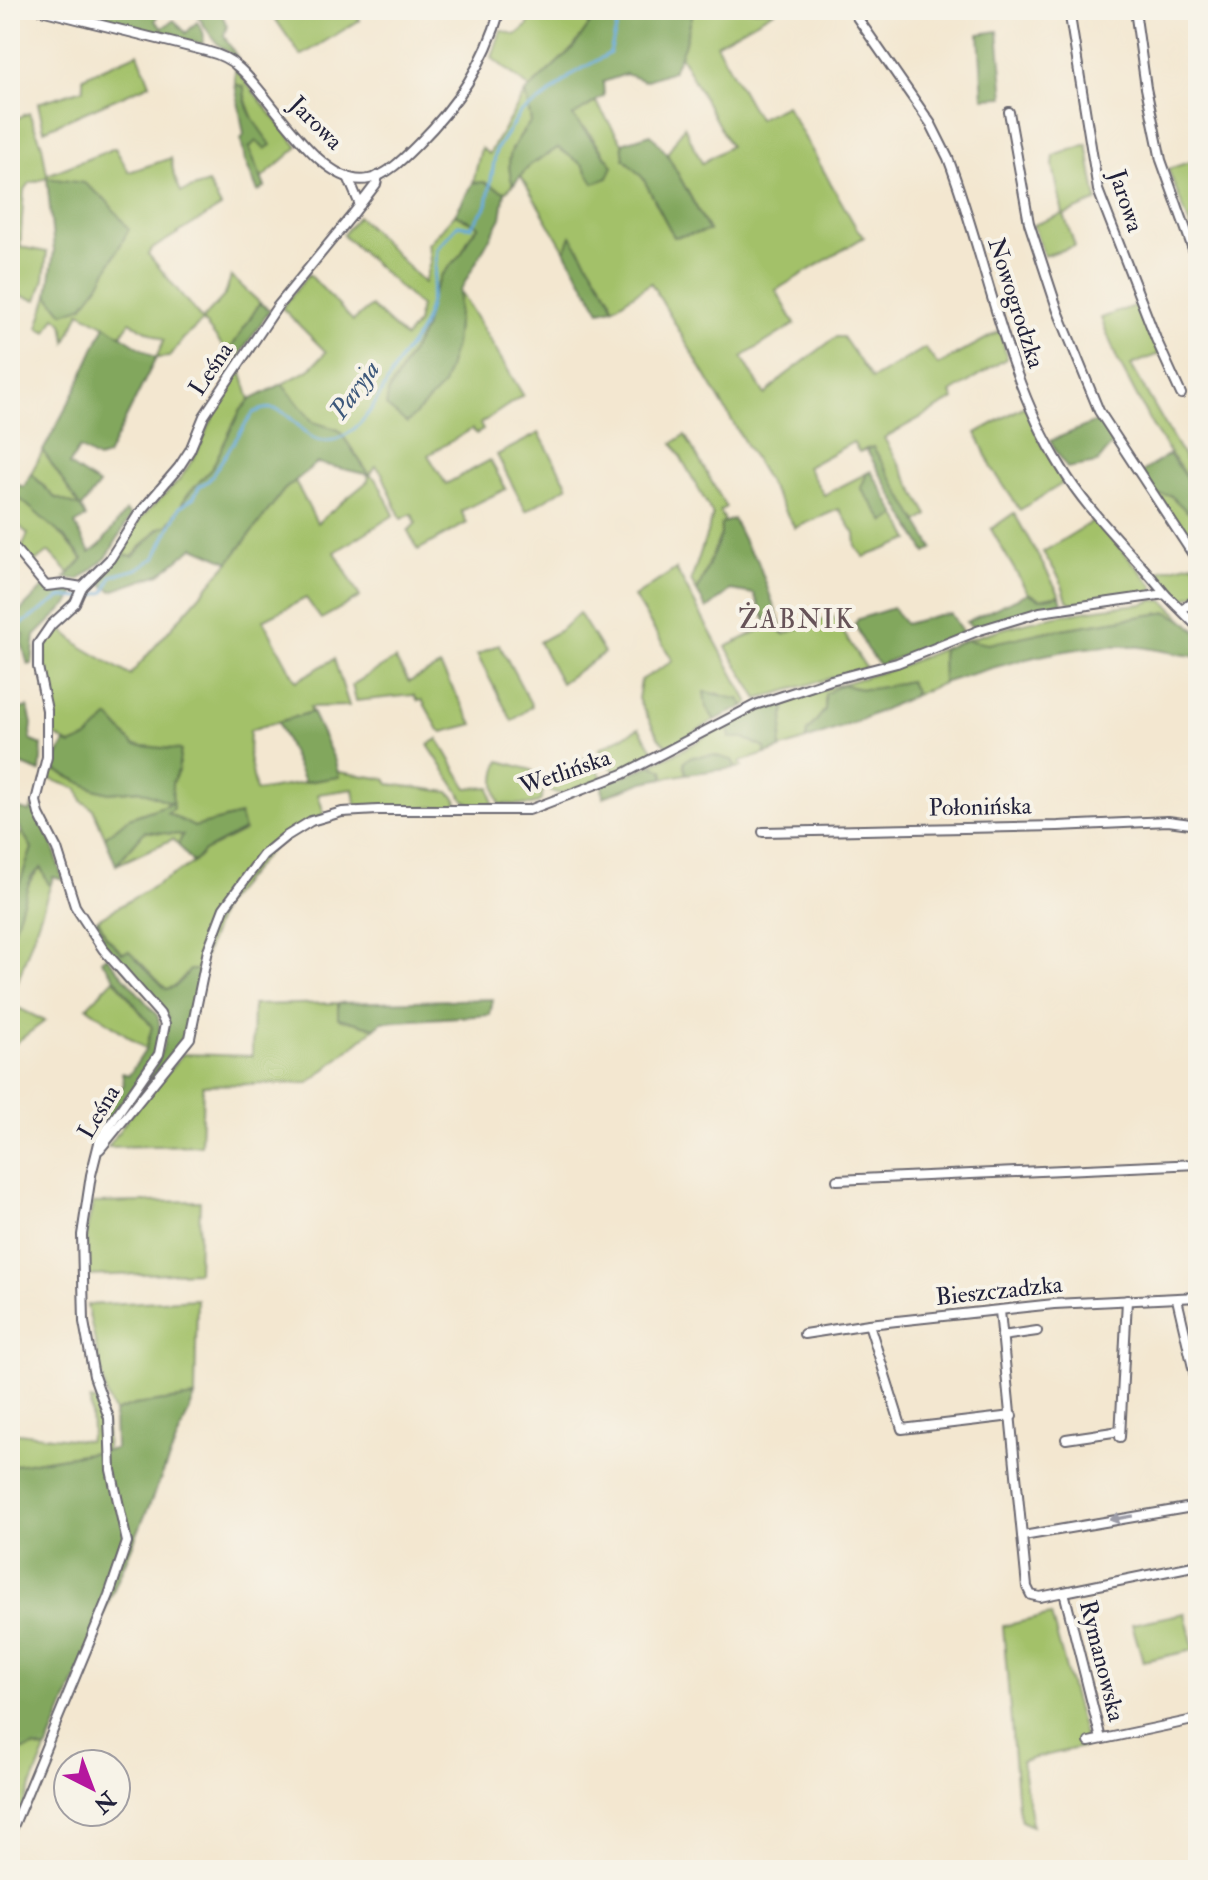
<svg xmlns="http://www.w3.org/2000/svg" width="1208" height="1880" viewBox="0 0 1208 1880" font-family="'IM FELL Double Pica',serif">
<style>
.green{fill:#a3c169;stroke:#627252;stroke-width:2}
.forest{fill:#82a75d;stroke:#52644c;stroke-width:2}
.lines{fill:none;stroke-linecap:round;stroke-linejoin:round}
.stream{stroke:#65aadb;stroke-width:3}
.minor-casing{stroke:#6b676f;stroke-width:12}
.minor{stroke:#fff;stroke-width:8}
.oneway{fill:#9c9ca7}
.labels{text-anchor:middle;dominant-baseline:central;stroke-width:8;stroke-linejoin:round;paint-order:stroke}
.street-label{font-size:24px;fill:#22223b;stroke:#f7f3e8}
.water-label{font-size:26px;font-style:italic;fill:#3d587b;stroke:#f7f3e8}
.neighbourhood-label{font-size:26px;letter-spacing:2px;fill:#665358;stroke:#f7f3e8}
</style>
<rect width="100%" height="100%" fill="#f7f3e8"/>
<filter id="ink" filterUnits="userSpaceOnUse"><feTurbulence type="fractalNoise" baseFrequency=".0125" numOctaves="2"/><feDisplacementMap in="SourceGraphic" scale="16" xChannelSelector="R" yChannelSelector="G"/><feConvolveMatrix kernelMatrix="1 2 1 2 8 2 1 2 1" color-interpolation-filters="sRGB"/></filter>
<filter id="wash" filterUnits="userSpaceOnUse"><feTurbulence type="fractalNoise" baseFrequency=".006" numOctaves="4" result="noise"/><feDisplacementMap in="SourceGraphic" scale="32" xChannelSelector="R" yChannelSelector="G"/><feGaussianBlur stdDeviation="1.8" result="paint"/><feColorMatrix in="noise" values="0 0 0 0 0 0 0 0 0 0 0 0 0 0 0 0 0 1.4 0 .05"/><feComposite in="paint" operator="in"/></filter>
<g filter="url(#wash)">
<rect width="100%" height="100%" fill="#f3e7d0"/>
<g class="green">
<polygon points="269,10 353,10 360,20 301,56"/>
<polygon points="531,10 571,10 590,24 573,48 530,88 492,58 501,30 516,35 528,25"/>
<polygon points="692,10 776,10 716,44 758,119 786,105 857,229 864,237 776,290 795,324 742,357 765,395 783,377 836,337 843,337 872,379 925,348 938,365 1000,331 1007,358 951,393 954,399 884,438 928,515 917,523 873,447 859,452 853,442 807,467 824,495 867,473 861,489 885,522 897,515 910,540 864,557 856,547 855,534 839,509 795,528 651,283 613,308 610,297 571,237 565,251 521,176 530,165 558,148 583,165 594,183 613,166 589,133 572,116 596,102 622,143 625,159 643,178 674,237 709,230 667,154 684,126 702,163 730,146 680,55"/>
<polygon points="138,53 150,84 44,130 38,103 83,89 83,77"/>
<path d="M235 69 298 147 261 179 249 148C267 127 243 110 244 87L235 84Z"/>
<path d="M525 93 531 121C513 145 503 154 513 185L505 192 484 183H473L481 148 489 154Z"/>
<polygon points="29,113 42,145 47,175 115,148 129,172 171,158 174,176 181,192 208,183 221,207 152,249 148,254 202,320 225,295 231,276 260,303 228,353 203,321 184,338 169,357 156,358 164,340 130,322 121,335 80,312 66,342 63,323 55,317 47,332 38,328 48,295 63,312 47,178 30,183 24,191 20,247 47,252 44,279 37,300 14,294 18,277 13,270 10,272 10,121"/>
<polygon points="1087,144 1097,201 1064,215 1075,246 1044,256 1033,225 1063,214 1053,166 1054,156"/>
<polygon points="1198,159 1198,246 1168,169"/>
<path d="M455 214 479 226 470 236 462 253 441 276 430 300 424 330 388 392 455 345 460 291 523 395 480 424 483 430 476 434 472 429 428 455 446 484 490 460 506 489 461 511 467 523 418 550 408 531 416 523 412 514 401 519 382 473 376 466 370 475 377 480 394 515 335 552 360 597 321 619 306 598 263 620 296 681 334 659 349 706 310 707 312 712 250 730 249 756 256 791 338 777V772L386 779 389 784 449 792 457 800V807L356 809 353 789 318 794 324 814 282 836 222 906 200 970H190L175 986 167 990 129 952 122 954 106 936 98 919 193 863 204 851 244 831 240 815 194 827 167 812 172 803 129 818 105 837 93 809 82 801 78 789 47 778 51 768 94 789 109 793 139 790 172 803V783L178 771C144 751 110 729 71 745L53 734C51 719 51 703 49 688 45 661 37 650 59 627L82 647 130 675 229 562 284 490 295 481 317 523 368 481 369 474 339 430 313 422 282 384 309 370 326 352 282 308 309 274 353 321 371 306 405 338 417 324 420 306 343 235 358 216 424 283 430 262 428 244Z"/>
<polygon points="1139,304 1159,354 1131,365 1198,482 1198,494 1154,429 1117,359 1101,318"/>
<polygon points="241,370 250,400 240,411 212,468 188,494 168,526 159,528 132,556 119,554 139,520 180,479 196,454 220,402"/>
<polygon points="1025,406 1041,443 1065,482 1020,510 992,468 976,433"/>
<polygon points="539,433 568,486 526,511 497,455"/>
<polygon points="685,435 726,507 720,511 725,522 721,524 721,534 697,592 691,581 713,515 673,443"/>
<polygon points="43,451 81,508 54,497 31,473"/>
<polygon points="1157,495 1170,495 1198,522 1198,553"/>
<polygon points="18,496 65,538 83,560 69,573 49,552 33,563 21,550 28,534 16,523 10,527 10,504"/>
<polygon points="1014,513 1060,595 1040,599 1028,593 991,529"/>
<polygon points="1095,520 1154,586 1152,594 1071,603 1067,600 1060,579 1043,552"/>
<polygon points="1193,563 1198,570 1198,593 1179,601 1162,585 1158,575 1162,570"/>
<polygon points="676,569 749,703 745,706 739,699 728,698 717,693 706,707 715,720 669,747 659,738 638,699 641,680 673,661 634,597"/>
<path d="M1154 600 1164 601 1187 622 1168 612 1043 632 988 645 966 640C1025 620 1081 609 1143 604Z"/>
<polygon points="579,613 604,653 561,683 539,642 561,630"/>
<polygon points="833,616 866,668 758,699 726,647 768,626 785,634"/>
<polygon points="499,644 532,706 512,721 477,655"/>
<polygon points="942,649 943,683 913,696 915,691 909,681 869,690 855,689 825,710 807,732 806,740 780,749 779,739 786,700 896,668"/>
<polygon points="395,659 409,682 440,666 473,724 443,732 439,730 422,700 418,701 414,695 356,701 352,685"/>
<polygon points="727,722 744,738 765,748 765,754 740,762 742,767 736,768 732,760 684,762 686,774 664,778 663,770 651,765 692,745"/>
<polygon points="639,728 656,754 616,774 599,749"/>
<polygon points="438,739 467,788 490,787 493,806 473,806 464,800 428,745"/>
<polygon points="589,756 602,777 600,780 561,794 550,791 542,778"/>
<path d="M500 761 532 770 543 792 540 801 532 805 500 804C494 791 493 775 500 761Z"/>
<polygon points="22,831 32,848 10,911 10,876 17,866 13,835 19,837"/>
<polygon points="145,831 183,835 178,844 173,839 116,865"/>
<path d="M41 868 50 887 10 1004 45 1021 10 1047C10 998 2 903 41 868Z"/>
<polygon points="114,979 152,1027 146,1049 87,1007"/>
<polygon points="338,1003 338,1018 375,1028 309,1083 203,1085 201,1145 108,1147 129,1117 183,1054 252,1056 253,1005"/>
<polygon points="200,1201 198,1272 86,1276 86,1233 93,1203"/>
<polygon points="197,1299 195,1397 134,1405 114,1412 107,1397 87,1305"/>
<path d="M90 1400 95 1401C107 1417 107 1431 106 1450L10 1466V1432L88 1441 92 1431Z"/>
<polygon points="1185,1613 1194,1650 1143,1661 1132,1624"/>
<polygon points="1051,1615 1087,1746 1022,1761 1032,1826 1021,1821 1018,1807 1003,1626"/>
<polygon points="34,1747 46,1750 10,1838 10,1754"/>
</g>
<g class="forest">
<path d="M81 10H160L155 21 162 28 174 20 186 33 197 22C203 30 206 35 202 44L84 16Z"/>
<path d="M193 10H220L227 26 224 36 237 57C212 46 209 29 193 10Z"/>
<path d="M600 10H692L693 13 684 46 673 71 644 81 626 74 603 82 604 96 573 116 613 166 608 178 594 183 583 165 558 148 530 165 513 185C503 154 513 146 531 121L525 93 573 48Z"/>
<polygon points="998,31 1004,97 983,98 979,34"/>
<path d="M235 84 244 87C243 109 259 128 271 145L265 149 256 141 249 148 265 187 258 192 245 161 241 139 244 135Z"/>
<polygon points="651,134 667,154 709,231 674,237 643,178 624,159 622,143"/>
<polygon points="47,178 84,183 106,200 129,229 99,285 82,307 63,313 48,295 54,251"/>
<polygon points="484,182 505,192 501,218 460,291 455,345 443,386 407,423 386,406 388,393 424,330 430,300 441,276 462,253 470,236 479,226 455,214 473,183"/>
<polygon points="571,236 610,297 613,308 600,311 565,251"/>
<polygon points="260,303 270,310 236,360 228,353"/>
<polygon points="105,325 156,358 107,456 98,459 79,448 69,465 99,485 81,508 86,517 75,524 90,553 101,544 126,511 131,516 106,558 79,580 65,578 83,559 65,538 18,497 10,504 10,487 19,485 24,487 31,473 54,497 80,507 43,451 76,389"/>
<polygon points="282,384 313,422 339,430 369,475 317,463 284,490 229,562 194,547 160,574 112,591 102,584 106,571 119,554 133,556 160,528 168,525 188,494 212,468 240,411 250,400"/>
<polygon points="1100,420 1113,443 1097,463 1067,468 1050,441"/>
<polygon points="873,447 933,548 926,553 866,449"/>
<polygon points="1169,454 1198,494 1198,522 1170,495 1157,495 1141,473"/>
<polygon points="871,471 897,515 885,522 861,488 867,473"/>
<polygon points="733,519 748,549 757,559 784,634 768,626 754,594 731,590 707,609 697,592 721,535 721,524"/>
<polygon points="43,588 72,589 75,592 69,603 35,636 32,664 28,665 22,644 24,634 10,633 10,617 18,613"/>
<polygon points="1028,593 1040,599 1060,595 1062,603 1034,609 975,629 966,622"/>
<polygon points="893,608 905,624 938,615 951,614 963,633 879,665 866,648 855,624 858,619"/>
<path d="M1168 612 1187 622 1198 633V660L1193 656C1172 653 1152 648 1131 646 1074 643 998 665 943 683L942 649 966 640 988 644 1043 632Z"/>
<path d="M909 681 915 691 913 696 856 722 806 740 807 732 825 710V694L843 684C866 694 886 686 909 681Z"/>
<path d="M704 692C717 693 727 698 739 699L745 706 715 720 706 707Z"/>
<polygon points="786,700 780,749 765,754 765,748 744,738 730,738 727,722"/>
<polygon points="28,707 32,724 30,740 42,745 40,772 10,760 10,711"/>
<polygon points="312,712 335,761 339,777 304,782 278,722"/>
<polygon points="109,717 134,745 181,750 178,771 172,783 173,809 167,813 194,827 240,815 244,830 204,851 193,863 178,844 183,835 145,831 116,865 105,837 129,818 172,803 139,790 109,793 94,789 51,768 65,742 71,745 87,738"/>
<polygon points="713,755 732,760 736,768 686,774 684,762 690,757"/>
<polygon points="651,765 663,770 664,778 644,782 603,797 602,784"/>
<path d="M10 806 30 812 32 806 53 845 63 880 53 877 50 887 41 868 31 877 10 943V911L32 848C24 835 14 820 10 806Z"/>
<path d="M98 919 106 936 122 953 129 951 166 989 176 986 190 970H200L187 1034 110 1131H107C137 1093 166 1068 168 1017L117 961 90 924Z"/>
<path d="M106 956 157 1015C172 1049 122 1103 103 1131L100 1120 124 1084 122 1073 129 1075 146 1049 152 1027 101 960Z"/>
<polygon points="493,999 490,1015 382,1022 375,1028 338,1018 338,1003"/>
<polygon points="195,1397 46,1750 34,1747 10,1754 10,1466 115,1449 114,1412 134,1405"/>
</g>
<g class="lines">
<path class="stream" d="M10 632 61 597 85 598 105 592 112 576 137 569 155 558 180 507 194 497 199 487 209 480 253 413C291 393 298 444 327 441 363 438 382 390 398 363 405 350 416 340 422 327 431 307 436 271 437 249L458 225 471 227 487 205 496 150 520 113 542 100 573 74 610 53 621 10"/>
</g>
</g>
<g filter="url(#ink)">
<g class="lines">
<g class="minor-casing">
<g id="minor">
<path d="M41 10 206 51C218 54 229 58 238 67 269 92 321 190 369 179 388 175 404 158 418 144 457 105 485 63 500 10"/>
<path d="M852 10 931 124 948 158C987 260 1003 373 1061 467 1089 514 1131 551 1165 594"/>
<polyline points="1069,10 1098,190 1156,339 1181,394"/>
<polyline points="1135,10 1146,88 1161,160 1198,263"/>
<polyline points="1009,112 1029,223 1058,311 1099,411 1198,562"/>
<polyline points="348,177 360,205"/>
<polyline points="10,543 46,586 64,584 82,587"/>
<polyline points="1182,610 1198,597"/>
<polyline points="763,832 1058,826 1168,821 1198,825"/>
<polyline points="100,1149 190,1038 208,950 224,908 263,855 285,837 311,821 342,812 378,810 529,810 623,774 755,705 831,680 897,663 980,630 1040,612 1165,594 1198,627"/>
<polyline points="837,1180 1198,1164"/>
<polyline points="1177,1299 1198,1389"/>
<polyline points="1000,1311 1027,1587 1031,1595 1040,1597 1064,1592"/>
<polyline points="869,1324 902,1429 1012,1416"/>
<polyline points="804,1334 869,1324 1054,1304 1198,1297"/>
<polyline points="1002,1336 1037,1331"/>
<polyline points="1120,1437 1127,1300"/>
<polyline points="1066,1439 1120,1431"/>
<polyline points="1023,1536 1198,1506"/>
<polyline points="1101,1739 1064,1592 1198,1565"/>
<polyline points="1089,1742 1198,1719"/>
<polyline points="10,1834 109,1595 127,1542 111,1470 109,1418 94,1376 84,1322 82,1235 91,1175 100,1139 159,1054 165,1024 160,1014 103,949 75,906 57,849 39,814 36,801 47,757 47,710 38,667 38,644 51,625 75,603 82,587 110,559 138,515 179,467 190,450 204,416 277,307 353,214 376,184 378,176"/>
</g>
</g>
<use href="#minor" class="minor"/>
</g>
<defs><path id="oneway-solid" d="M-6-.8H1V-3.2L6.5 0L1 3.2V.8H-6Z" transform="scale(2)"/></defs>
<use class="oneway" href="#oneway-solid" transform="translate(1121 1518) rotate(170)"/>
</g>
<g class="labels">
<g class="street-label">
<text transform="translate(316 123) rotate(45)">Jarowa</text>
<text transform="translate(1126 201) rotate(72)">Jarowa</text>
<text transform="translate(1016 303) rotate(72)">Nowogrodzka</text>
<text transform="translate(211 369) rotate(-56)">Leśna</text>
<text transform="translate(565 772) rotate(-19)">Wetlińska</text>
<text transform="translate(980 807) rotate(-1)">Połonińska</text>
<text transform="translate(99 1112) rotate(-59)">Leśna</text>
<text transform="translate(999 1291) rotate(-6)">Bieszczadzka</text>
<text transform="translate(1102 1661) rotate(76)">Rymanowska</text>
</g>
<g class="water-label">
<text transform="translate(355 390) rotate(-54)">Paryja</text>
</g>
<g class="neighbourhood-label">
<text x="797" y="620">ŻABNIK</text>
</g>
</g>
<rect width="1208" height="1880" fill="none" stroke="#f7f3e8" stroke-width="40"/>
<g transform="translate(92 1788) rotate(138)"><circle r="38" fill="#f7f3e8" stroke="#a29fa3" stroke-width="2"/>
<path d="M0-6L14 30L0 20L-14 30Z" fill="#b5179e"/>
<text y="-12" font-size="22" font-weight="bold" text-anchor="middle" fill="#22223b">N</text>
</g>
</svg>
